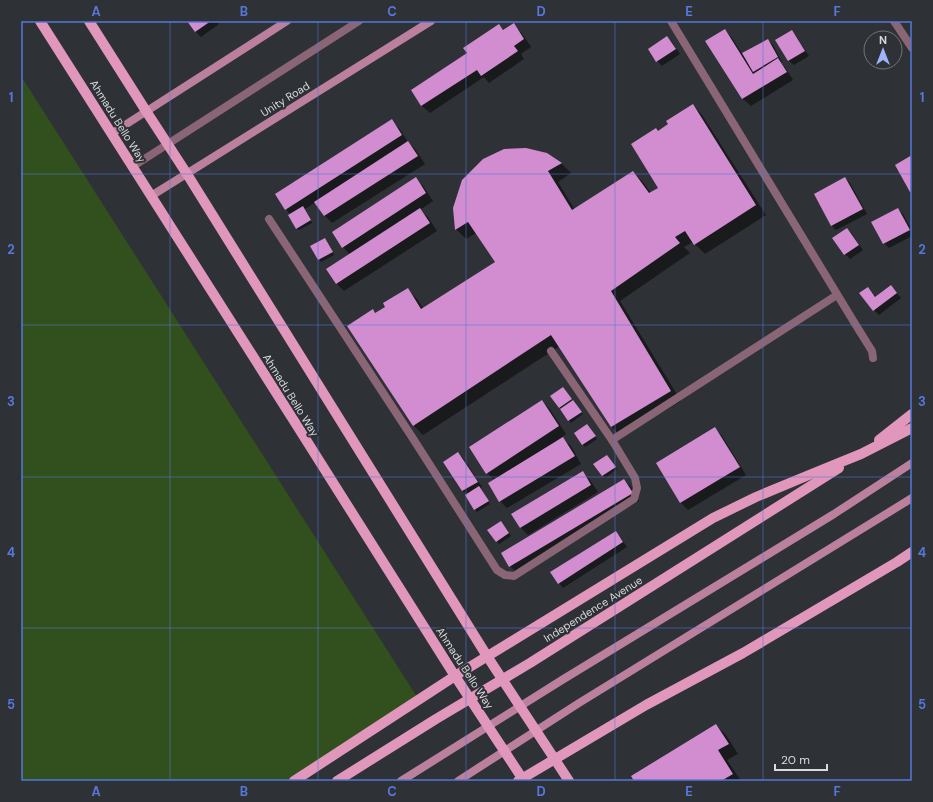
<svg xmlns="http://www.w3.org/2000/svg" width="933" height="802" viewBox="0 0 933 802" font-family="'DM Sans',sans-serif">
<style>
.green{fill:#32501d}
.shadow{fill:#0007}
.building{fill:#d18dd0}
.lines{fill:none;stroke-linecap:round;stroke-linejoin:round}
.lane{stroke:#8a6576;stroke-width:8}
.street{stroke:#8a6576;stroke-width:8}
.secondary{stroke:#bb809d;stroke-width:8}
.primary{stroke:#e196bb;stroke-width:10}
.grid{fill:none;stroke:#5578da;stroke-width:1;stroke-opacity:0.55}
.labels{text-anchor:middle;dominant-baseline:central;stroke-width:4;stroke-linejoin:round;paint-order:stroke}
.street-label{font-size:11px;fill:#d8dadd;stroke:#2e3136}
.neatline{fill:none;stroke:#5578da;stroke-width:1.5}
.grid-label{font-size:13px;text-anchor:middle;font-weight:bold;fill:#5578da}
</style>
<rect width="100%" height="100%" fill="#2e3136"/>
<polygon class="green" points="21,76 419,700 287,781 21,781"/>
<g class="shadow">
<polygon points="188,21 216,21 219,24 201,37 196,32"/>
<polygon points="499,25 505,31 514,25 521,32 531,47 521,54 524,59 489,83 484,77 430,113 422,106 412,90 468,53"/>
<polygon points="725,30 732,38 743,55 768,40 773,45 782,62 781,63 785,67 793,80 751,106 743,99 707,42"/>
<polygon points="792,32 796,36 809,56 794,65 789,61 777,41"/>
<polygon points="667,38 672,42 680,54 662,66 657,61"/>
<polygon points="693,105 702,115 766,215 705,254 693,242 684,247 690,253 620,301 681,401 622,437 612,427 560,346 423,435 413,425 373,310 376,313 386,307 407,289 417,299 423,308 496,262 476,233 466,239 456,229 454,208 561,163 571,173 558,182 575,210 633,172 643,182 651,193 659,188 659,132"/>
<polygon points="391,120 399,128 408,142 415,149 425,164 332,223 325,216 316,202 305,209 312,223 299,230 296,228 290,214 286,209"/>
<polygon points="845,178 850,183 867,214 836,230 832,226"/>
<polygon points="416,179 423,186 433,201 420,210 428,217 437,231 344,291 337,284 328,269 350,255 343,247"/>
<polygon points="898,209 903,214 912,231 912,236 889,248 884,243"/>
<polygon points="847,229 852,234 863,250 850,259 845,254"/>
<polygon points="325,239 327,241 334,255 321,262 311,247"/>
<polygon points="868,288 876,297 895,291 901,298 879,315 874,310"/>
<polygon points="565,390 583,414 571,423 551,396"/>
<polygon points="542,401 549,408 566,434 555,442 555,443 563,439 571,446 581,464 507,508 500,501 494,480 487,473"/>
<polygon points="587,425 597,439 585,447 575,433"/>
<polygon points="715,429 722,436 746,475 688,510 681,503 657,464"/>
<polygon points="458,453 463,458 482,487 480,488 490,504 477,512 466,495 467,494 463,491 444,462"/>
<polygon points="609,458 617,469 605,478 595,464"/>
<polygon points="582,472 590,480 598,492 528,535 520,527"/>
<polygon points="624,480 631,487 639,501 518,574 510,566 502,553"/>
<polygon points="503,524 511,536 499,544 488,530"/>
<polygon points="615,532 620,537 627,547 563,588 559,583"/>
<polygon points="716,725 726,735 738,754 727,760 741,781 635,781"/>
</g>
<g class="building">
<polygon points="187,21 211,21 195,32"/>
<polygon points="514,23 524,39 514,46 518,51 481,76 477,70 421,106 411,90 467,53 463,48 499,24 503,30"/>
<polygon points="725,29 753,74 778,58 787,72 742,99 705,41"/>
<polygon points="792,30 805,51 788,61 775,40"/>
<polygon points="667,36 676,49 656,62 648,49"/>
<polygon points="768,39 778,57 753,72 742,53"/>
<polygon points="693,104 756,205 694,245 685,231 675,237 680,243 611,291 671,391 611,427 551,335 413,426 347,326 373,309 375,313 385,307 383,303 408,288 421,309 495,262 468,222 455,230 453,208 462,180 483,159 504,149 526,148 547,153 562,163 548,171 572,210 633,171 649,193 658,188 631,144 656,128 658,131 668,124 666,121"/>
<polygon points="392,119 402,135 285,210 275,194"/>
<polygon points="408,141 418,156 324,216 314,202"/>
<polygon points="912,155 912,191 910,192 895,165"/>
<polygon points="416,177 426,193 342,248 332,232"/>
<polygon points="845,177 863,209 831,226 814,194"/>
<polygon points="303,206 311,220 296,229 288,215"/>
<polygon points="420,208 430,223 336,284 326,269"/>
<polygon points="898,208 910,230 883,244 871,222"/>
<polygon points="847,228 859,245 844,255 832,238"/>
<polygon points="325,238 333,252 318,260 310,246"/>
<polygon points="891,285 897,293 873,311 859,293 868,287 875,297"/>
<polygon points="563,387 572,399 559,408 550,396"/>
<polygon points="542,400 559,426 486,474 469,447"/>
<polygon points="573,400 582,412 568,421 560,409"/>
<polygon points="587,424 596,436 582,445 574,433"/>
<polygon points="715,427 740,467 680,503 656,463"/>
<polygon points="563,437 575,456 499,502 488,483"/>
<polygon points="458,452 478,482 462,491 443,462"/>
<polygon points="607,455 616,467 602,476 593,464"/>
<polygon points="583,471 591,485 520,528 511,514"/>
<polygon points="624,479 633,493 509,567 501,553"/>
<polygon points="479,486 489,501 474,510 465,495"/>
<polygon points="501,521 509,533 496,542 487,530"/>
<polygon points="616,531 623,542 558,584 550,572"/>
<polygon points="716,724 729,744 718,750 733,774 721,781 634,781 631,776"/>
</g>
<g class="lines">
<g class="lane">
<polyline points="671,21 857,327 872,351 873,358"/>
<polyline points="894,21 912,48"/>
<polyline points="269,219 412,437 497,570 505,575 514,576 634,499 637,488 635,478 612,440"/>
<polyline points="551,351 612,440 837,295"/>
</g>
<polyline class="street" points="132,167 359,21"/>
<g class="secondary">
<polyline points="111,134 287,21"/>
<polyline points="151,196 431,21"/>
<polyline points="401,781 562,680 834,514 912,463"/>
<polyline points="458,781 579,703 912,498"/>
</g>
<g class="primary">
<polyline points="40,21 296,424 455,676 524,781"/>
<polyline points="89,21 146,111 187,174 487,656 569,781"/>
<polyline points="879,440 912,414"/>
<polyline points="294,781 455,676 713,518 756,497 809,475 861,454 912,428"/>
<polyline points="337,781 436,719 530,663 839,468"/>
<polyline points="518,781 646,705 743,653 897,562 912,552"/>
</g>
</g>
<path class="grid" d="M170 21V781M318 21V781M466 21V781M615 21V781M763 21V781M21 174H912M21 325H912M21 477H912M21 628H912"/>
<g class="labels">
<g class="street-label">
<text transform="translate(285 99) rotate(-32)">Unity Road</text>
<text transform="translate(118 121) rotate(58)">Ahmadu Bello Way</text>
<text transform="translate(291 395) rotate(58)">Ahmadu Bello Way</text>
<text transform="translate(593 609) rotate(-32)">Independence Avenue</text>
<text transform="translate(465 668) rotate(57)">Ahmadu Bello Way</text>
</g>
</g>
<rect width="933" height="802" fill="none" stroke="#2e3136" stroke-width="44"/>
<g transform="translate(883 50)"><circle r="19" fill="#2e3136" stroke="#727579"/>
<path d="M0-3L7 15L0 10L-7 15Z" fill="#a1b3fd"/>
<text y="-6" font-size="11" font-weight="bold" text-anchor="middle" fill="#d8dadd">N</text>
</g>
<path d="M775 764v6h52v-6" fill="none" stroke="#d8dadd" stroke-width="2"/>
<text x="781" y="764" font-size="12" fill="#d8dadd" stroke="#2e3136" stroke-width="3" paint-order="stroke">20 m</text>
<rect x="22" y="22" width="889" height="758" class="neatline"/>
<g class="grid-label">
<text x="96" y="16">A</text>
<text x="244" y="16">B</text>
<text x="392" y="16">C</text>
<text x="541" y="16">D</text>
<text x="689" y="16">E</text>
<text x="837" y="16">F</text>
<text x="11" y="102">1</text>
<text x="922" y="102">1</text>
<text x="11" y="254">2</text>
<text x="922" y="254">2</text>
<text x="11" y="406">3</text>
<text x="922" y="406">3</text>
<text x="11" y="557">4</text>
<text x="922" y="557">4</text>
<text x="11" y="709">5</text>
<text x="922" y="709">5</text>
<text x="96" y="796">A</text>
<text x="244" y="796">B</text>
<text x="392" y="796">C</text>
<text x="541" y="796">D</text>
<text x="689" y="796">E</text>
<text x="837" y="796">F</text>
</g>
</svg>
